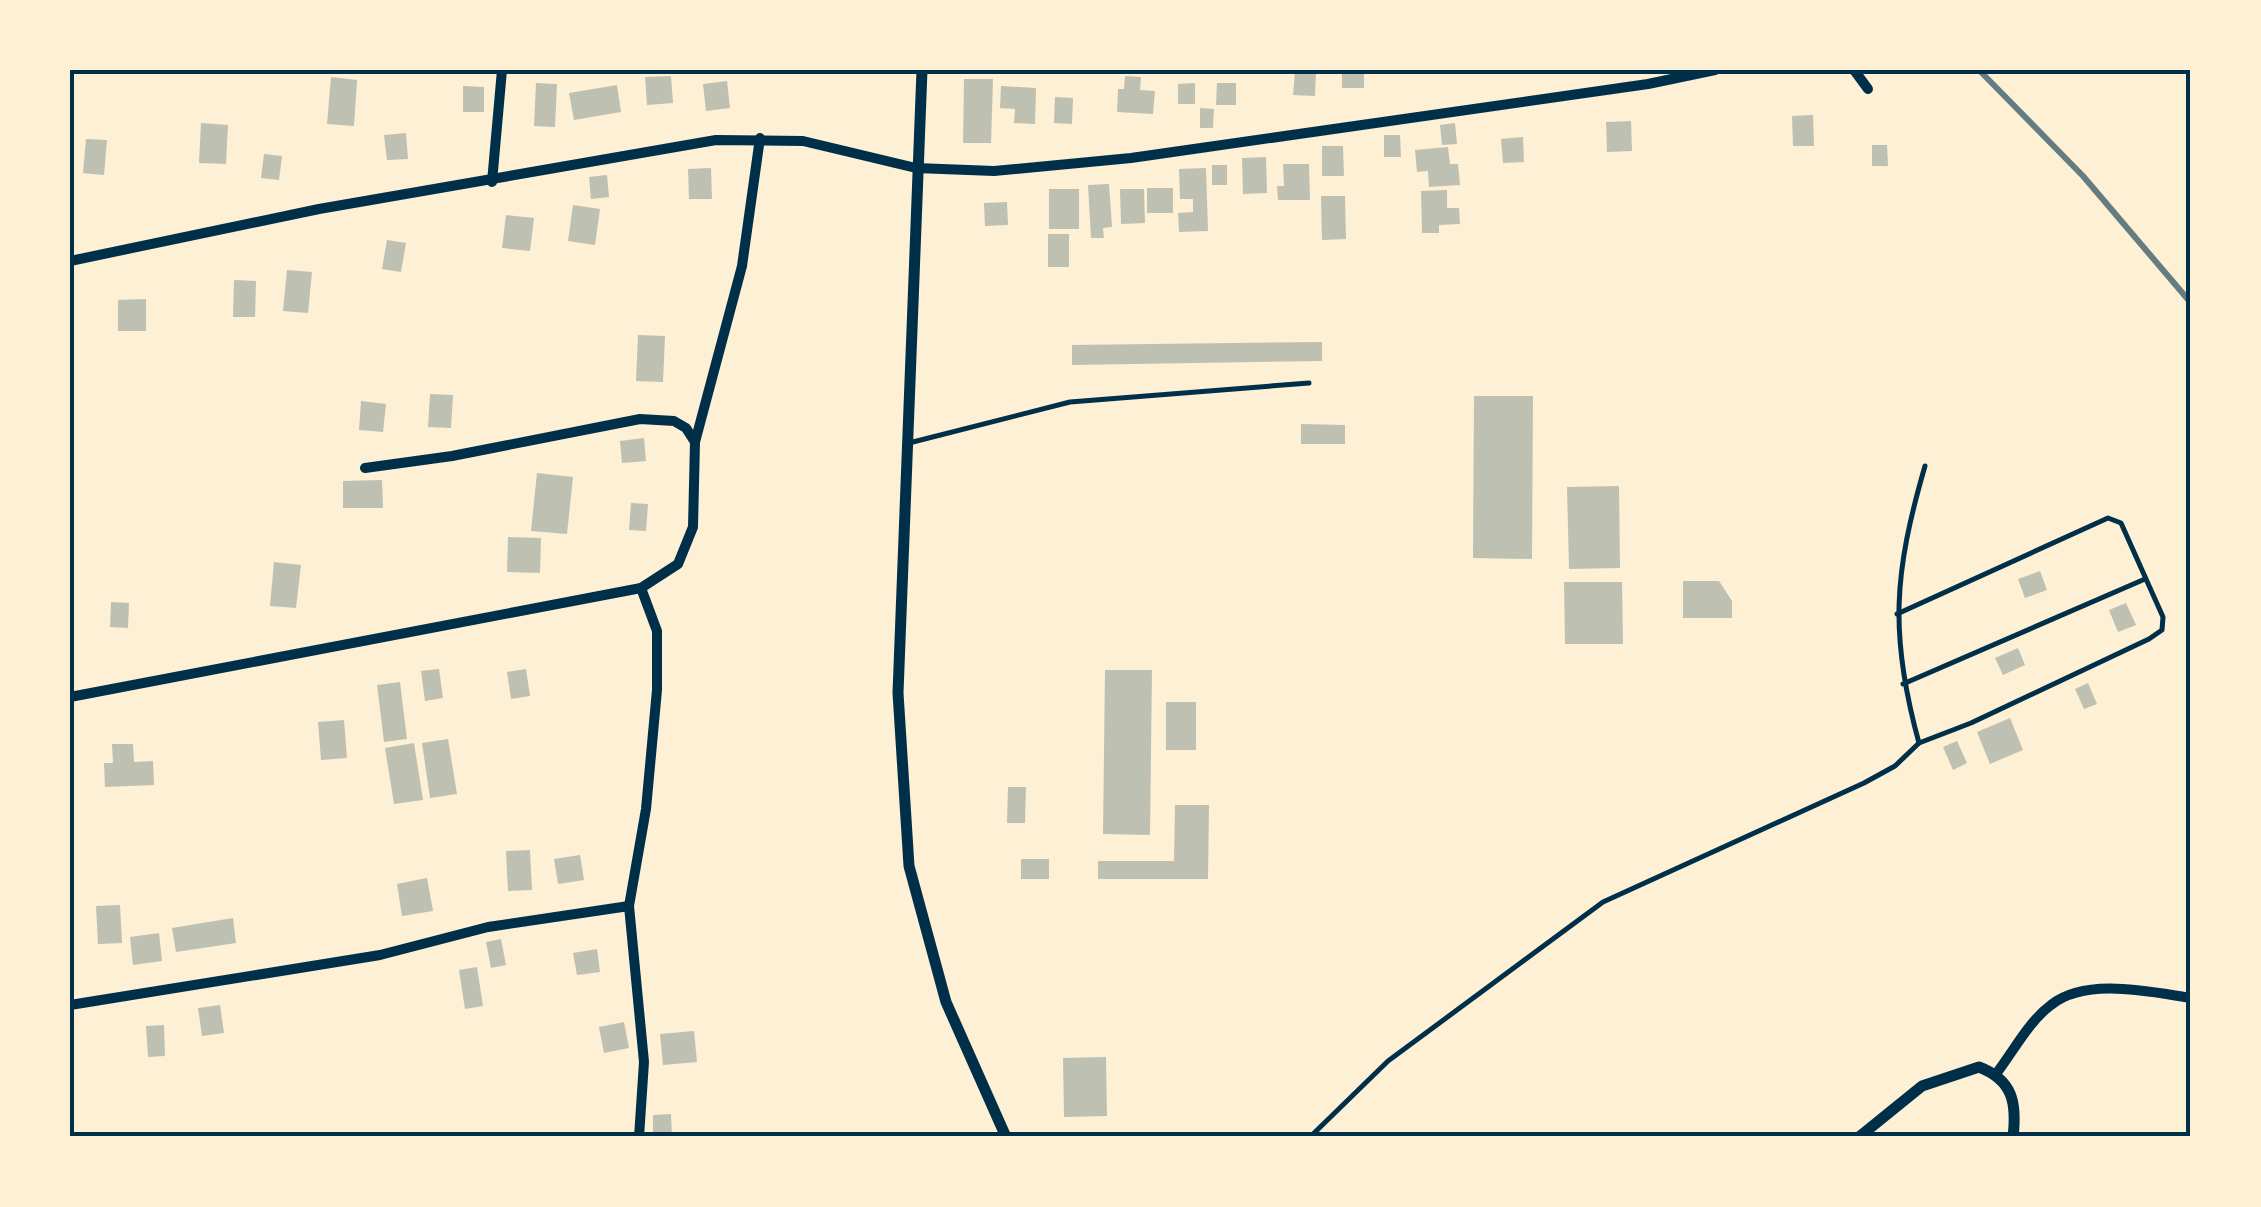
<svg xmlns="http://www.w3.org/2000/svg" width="2261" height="1207" viewBox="0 0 2261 1207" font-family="'Open Sans',sans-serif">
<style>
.building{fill:#bec0b2}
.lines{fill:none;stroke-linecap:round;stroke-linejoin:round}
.service{stroke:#003049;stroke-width:5}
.minor{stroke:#003049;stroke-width:10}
.tertiary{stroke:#003049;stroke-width:11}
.rail{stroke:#657d81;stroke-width:6}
.neatline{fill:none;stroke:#003049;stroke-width:4}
</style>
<rect width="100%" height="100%" fill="#fdf0d5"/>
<g class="building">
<rect x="1342" y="70" width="22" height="18"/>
<polygon points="1295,71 1316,72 1315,96 1293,95"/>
<polygon points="671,76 673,103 647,105 645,77"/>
<polygon points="1125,76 1141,77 1140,90 1155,91 1153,114 1117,112 1118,89 1124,89"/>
<polygon points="331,77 357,80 354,126 327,124"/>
<polygon points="964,79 993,79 991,143 963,143"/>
<polygon points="727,81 730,108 706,111 703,84"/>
<polygon points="536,83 557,84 555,127 534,126"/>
<polygon points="1195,83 1195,104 1178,104 1178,84"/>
<polygon points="1217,83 1236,83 1236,105 1216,105"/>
<polygon points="617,85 621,112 574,120 569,93"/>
<polygon points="463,86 484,87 484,112 463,112"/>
<polygon points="1001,86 1036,88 1035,124 1014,123 1015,109 1000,108"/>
<polygon points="1055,97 1073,98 1072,124 1054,123"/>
<polygon points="1200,108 1214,109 1213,128 1200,128"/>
<polygon points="1813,115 1814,146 1793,146 1792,116"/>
<polygon points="1631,121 1632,151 1607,152 1606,122"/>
<polygon points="201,123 228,125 226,164 199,163"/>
<polygon points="1455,123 1457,144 1442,145 1440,125"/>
<polygon points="406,133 408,159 387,160 384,135"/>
<polygon points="1384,135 1400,135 1401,157 1384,157"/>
<polygon points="1523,137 1524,162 1503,163 1501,139"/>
<polygon points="86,139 107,140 104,175 83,173"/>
<polygon points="1872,145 1887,145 1888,166 1872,166"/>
<polygon points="1322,146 1343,146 1344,176 1322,176"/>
<polygon points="1448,147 1450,164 1458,164 1460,185 1429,187 1428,171 1417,172 1415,150"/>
<polygon points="264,154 282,156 279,180 261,178"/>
<polygon points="1266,157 1267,193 1243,194 1242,158"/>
<polygon points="1283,164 1309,164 1310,200 1278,200 1277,186 1284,186"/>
<rect x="1212" y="165" width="15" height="20"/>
<polygon points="711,168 712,199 689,199 688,169"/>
<polygon points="1206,168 1208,231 1179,232 1178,213 1193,212 1193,199 1180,199 1179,169"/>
<polygon points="607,175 609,197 591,199 589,177"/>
<polygon points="1109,184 1112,227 1103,228 1104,238 1091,238 1088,185"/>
<rect x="1147" y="188" width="26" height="25"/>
<rect x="1049" y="189" width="30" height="40"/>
<polygon points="1120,189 1144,189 1145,223 1121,224"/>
<polygon points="1447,190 1447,208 1459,208 1460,224 1439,225 1439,233 1422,233 1421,191"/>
<polygon points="1321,196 1345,196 1346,239 1322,240"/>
<polygon points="1007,202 1008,225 985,226 984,203"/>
<polygon points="573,205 600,209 595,245 568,241"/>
<polygon points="506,215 534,218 530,251 502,248"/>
<rect x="1048" y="234" width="21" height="33"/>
<polygon points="387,240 406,243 401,272 382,269"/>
<polygon points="287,270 312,272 308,313 283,311"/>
<polygon points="234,280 256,281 255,317 233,317"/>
<polygon points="146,299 146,331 118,331 118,300"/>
<polygon points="638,335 665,336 663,382 636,381"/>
<polygon points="1322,342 1322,361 1072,365 1072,345"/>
<polygon points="430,394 453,395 451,428 428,427"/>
<polygon points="1474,396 1533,396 1532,559 1473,558"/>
<polygon points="361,401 386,404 383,432 359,430"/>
<polygon points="1301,424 1345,425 1345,444 1301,444"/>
<polygon points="644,438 646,461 622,463 620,441"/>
<polygon points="537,473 573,477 567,534 531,531"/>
<polygon points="382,480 383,508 343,508 343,481"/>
<polygon points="1619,486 1620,568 1569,569 1567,487"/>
<polygon points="631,503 648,504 646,531 629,530"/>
<polygon points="508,537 541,538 540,573 507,572"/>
<polygon points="274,562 301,565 296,608 270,606"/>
<polygon points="2040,571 2047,590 2025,598 2018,579"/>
<polygon points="1683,581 1719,581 1732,601 1732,618 1683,618"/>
<polygon points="1564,582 1622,582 1623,644 1565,644"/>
<polygon points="111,602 129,603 128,628 110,627"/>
<polygon points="2126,603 2136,625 2118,632 2109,610"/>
<polygon points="2018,648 2025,665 2003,675 1995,658"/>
<polygon points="439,669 443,698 425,701 421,671"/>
<polygon points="526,669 530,696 511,699 507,672"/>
<polygon points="1105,670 1152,670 1150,835 1103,834"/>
<polygon points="400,682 407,739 384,742 377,685"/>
<polygon points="2088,683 2097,704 2084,709 2075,689"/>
<rect x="1166" y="702" width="30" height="48"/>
<polygon points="2010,718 2023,750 1990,764 1977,732"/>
<polygon points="344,720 347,758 321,760 318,722"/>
<polygon points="448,739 457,794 430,798 422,743"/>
<polygon points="1957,741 1967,763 1953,770 1943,747"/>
<polygon points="414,743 423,800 394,804 385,748"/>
<polygon points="112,744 133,744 134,762 153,761 154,785 105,787 104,763 113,763"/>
<polygon points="1008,787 1026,787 1025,823 1007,823"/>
<polygon points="1175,805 1209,805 1208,879 1098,879 1098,861 1174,861"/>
<polygon points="530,850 532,890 508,891 506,851"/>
<polygon points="580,855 584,880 558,884 554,859"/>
<rect x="1021" y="859" width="28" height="20"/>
<polygon points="427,878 433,911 402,916 397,884"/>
<polygon points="120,905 122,943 98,944 96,906"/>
<polygon points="233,918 236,943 176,952 172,928"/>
<polygon points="159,933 162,961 133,965 130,937"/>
<polygon points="501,939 506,965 491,968 486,942"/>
<polygon points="597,949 600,972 577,975 573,953"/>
<polygon points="477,967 483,1006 465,1009 459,970"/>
<polygon points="220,1005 224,1033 202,1036 198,1008"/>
<polygon points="624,1022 629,1048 604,1053 599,1027"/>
<polygon points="164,1025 165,1056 148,1057 146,1026"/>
<polygon points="694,1031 697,1062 663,1065 660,1034"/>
<polygon points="1106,1057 1107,1116 1064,1117 1063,1058"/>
<polygon points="671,1114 672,1137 653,1137 653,1115"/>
</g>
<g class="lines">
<g class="service">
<polyline points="909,443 1070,402 1309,383"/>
<polyline points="1897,614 2108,518 2121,523 2163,617 2162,630 2149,639 1971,723 1919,743"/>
<polyline points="1903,684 2145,579"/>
<path d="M1310 1137 1388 1061 1603 902 1864 783 1895 766 1919 743C1889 634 1894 573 1925 466"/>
</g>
<g class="minor">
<polyline points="1854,70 1868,89"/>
<polyline points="492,182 502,70"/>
<polyline points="70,261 319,209 716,140 803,141 916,168 994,171 1131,158 1648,84 1715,70"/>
<polyline points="365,468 452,456 640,419 674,421 686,428 695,442"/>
<polyline points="70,697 641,588"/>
<polyline points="70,1005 380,955 488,927 629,906"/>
<path d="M1996 1074C2013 1052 2029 1021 2051 1005 2086 977 2150 992 2191 998"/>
<polyline points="639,1137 644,1062 629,906 646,809 657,690 657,631 641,588 678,564 693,527 695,442 742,266 760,138"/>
</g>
<g class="tertiary">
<polyline points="922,70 898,693 909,866 946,1002 1006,1137"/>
<path d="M1859 1137 1922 1086 1979 1067C2013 1080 2017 1103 2013 1137"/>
</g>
<polyline class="rail" points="1979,70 2083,176 2191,303"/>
</g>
<rect width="2261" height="1207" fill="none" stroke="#fdf0d5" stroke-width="145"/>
<rect x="72" y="72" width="2116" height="1062" class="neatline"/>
</svg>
